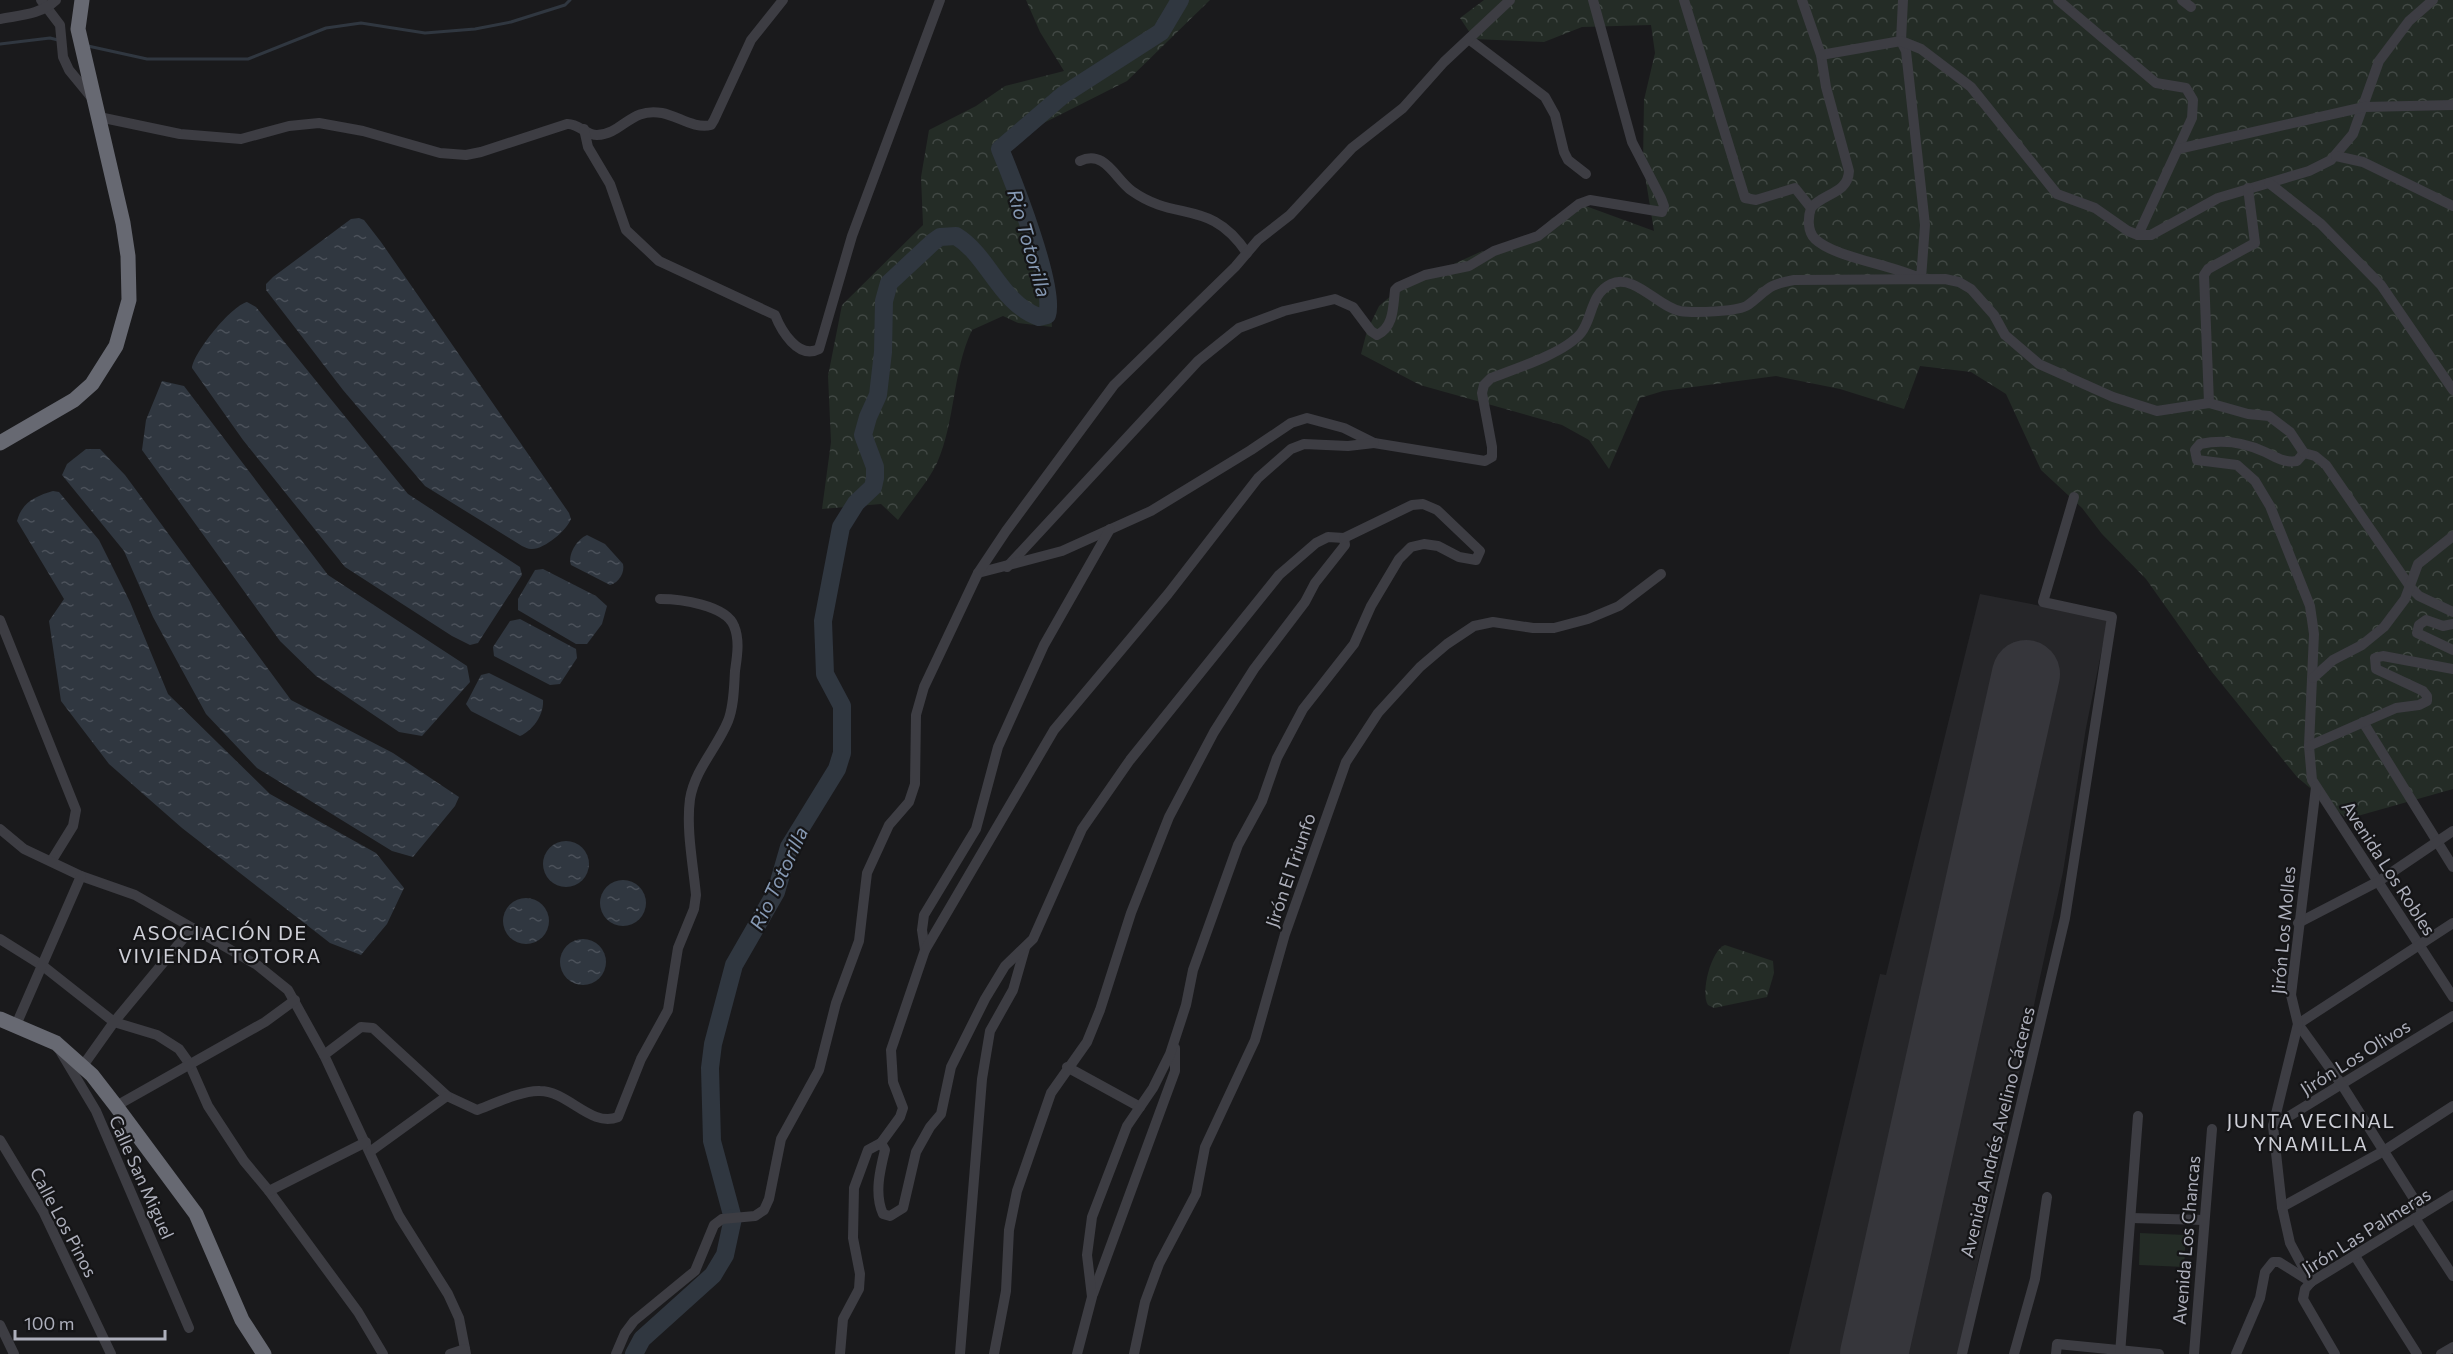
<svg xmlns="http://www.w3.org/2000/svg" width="2453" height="1354" viewBox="0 0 2453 1354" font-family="Commissioner,sans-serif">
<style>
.built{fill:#262629}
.green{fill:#242c26}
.forest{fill:url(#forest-crowns)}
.water{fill:url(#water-ripples)}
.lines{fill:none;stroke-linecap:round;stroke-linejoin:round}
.stream{stroke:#303740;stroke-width:3}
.river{stroke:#303740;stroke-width:18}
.runway{stroke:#36363b;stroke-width:68}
.minor{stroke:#3d3d43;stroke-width:10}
.highway{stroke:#676972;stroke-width:15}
.labels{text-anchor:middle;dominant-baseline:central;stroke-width:4.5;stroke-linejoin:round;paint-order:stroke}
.street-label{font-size:18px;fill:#adafbb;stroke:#151517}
.water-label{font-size:20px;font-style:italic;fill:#8699b4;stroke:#151517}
.neighbourhood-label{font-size:20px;letter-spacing:1.5px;fill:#cecfd7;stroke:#151517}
</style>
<defs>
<pattern id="forest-crowns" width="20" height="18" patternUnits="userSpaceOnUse" patternTransform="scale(1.5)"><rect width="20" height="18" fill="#242c26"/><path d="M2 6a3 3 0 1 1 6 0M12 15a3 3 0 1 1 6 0" fill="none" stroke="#414844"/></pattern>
<pattern id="water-ripples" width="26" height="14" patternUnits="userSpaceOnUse" patternTransform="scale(1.5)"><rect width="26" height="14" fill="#303740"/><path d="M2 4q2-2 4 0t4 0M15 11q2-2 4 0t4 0" fill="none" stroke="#4b515a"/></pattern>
</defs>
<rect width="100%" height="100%" fill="#1a1a1c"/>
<polygon class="built" points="1980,594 2108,619 2086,728 2063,872 1958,1354 1789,1354 1880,974 1886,975"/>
<polygon class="green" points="2140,1233 2186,1235 2184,1267 2139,1265"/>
<g class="forest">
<path d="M1026 0H1210L1127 81 1020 135 1004 151C1005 189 1026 203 1039 235 1050 263 1050 297 1052 327L1018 323 1003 316 972 330C952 372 956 420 937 463 928 482 910 502 898 520L881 504 822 509 831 442 828 376 842 305 923 225 921 177 929 130 976 106 1005 86 1064 71 1040 32Z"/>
<polygon points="1484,0 2453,0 2453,789 2347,819 2297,777 2212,672 2146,579 2102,534 2082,508 2041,470 2006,394 1971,372 1920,366 1904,409 1840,389 1776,376 1663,391 1640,398 1609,469 1589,440 1562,425 1420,385 1361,354 1367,331 1379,306 1399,289 1480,252 1526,244 1552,218 1583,205 1654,231 1643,163 1644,100 1655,53 1651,25 1582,27 1544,42 1474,39 1460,18"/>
<path d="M1725 945 1773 961 1774 973 1767 997 1714 1008 1708 1005C1700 993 1711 950 1725 945Z"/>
</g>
<g class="water">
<path d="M359 218 364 220 381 242 569 513 571 519C567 530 544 550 531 549 528 549 525 547 522 546L425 486 343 390 266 290V284L273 277 351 219Z"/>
<path d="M247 302 256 307 408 494 520 567 522 575 478 643 470 645 452 636 345 567 243 440 192 368C194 352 231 306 247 302Z"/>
<polygon points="162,381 184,386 328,575 467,666 470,682 422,736 399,732 316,676 280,641 142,450 146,420"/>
<polygon points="86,449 100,449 125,475 291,700 393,753 459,797 455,806 413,857 392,851 257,768 206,714 153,617 124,551 62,475 67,464"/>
<path d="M53 491 59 492 99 540 130 602 168 694 270 794 376 853 404 888 387 924 361 955 330 943 182 828 109 764 61 701 49 621 64 599 17 521C22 502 36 496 53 491Z"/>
<path d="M587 535 605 544 623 564C625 572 619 583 610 585L571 565C567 555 577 539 587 535Z"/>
<polygon points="543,569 596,596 607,606 602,624 587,644 576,644 518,610 518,599 535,570"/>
<polygon points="520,619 576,649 577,658 560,684 550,685 494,656 493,647 510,621"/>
<path d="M489 673 543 700C544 715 533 730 520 736L471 711 466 704 481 675Z"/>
<circle cx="566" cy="864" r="23"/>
<circle cx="623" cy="903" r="23"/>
<circle cx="526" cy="921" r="23"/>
<circle cx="583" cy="962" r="23"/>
</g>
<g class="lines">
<g class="stream">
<polyline points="0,44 50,38 58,40"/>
<polyline points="88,46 147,59 248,59 326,28 361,23 425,33 475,29 511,22 565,5 570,0"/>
</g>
<g class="river">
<path d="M732 1215 712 1141 710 1068 713 1044 734 965 776 892 789 847 837 769 842 753V706L825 674 823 621 841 527 856 503 873 487 875 478V467L863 435 868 417 878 395 883 352 884 301 889 283 933 242 940 237 956 236C989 256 1000 303 1039 317L1047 315C1056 288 1012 178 1000 149L1063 95 1161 32 1180 0"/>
<polyline points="634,1354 642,1339 713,1275 725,1255 733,1218"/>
</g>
<polyline class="runway" points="1874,1354 2026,674"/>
<g class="minor">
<polyline points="41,0 60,25 63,57 69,70 92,98"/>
<polyline points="1684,0 1745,198 1756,200 1795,188 1811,208"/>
<path d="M1802 0 1821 55 1826 87 1849 171C1848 194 1823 193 1811 208 1808 217 1807 231 1815 239 1837 259 1892 264 1921 279L1925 225 1906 51 1901 41 1903 0"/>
<polyline points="2058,0 2156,83 2186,88 2193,100 2192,118 2138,235"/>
<polyline points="2182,0 2191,7"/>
<path d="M0 19C21 15 40 15 56 0"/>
<polyline points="1470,40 1545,97 1555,115 1564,152 1568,160 1586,174"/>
<polyline points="1821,55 1901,41 1921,49 1971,87 2057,194 2095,208 2128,231 2138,235 2151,235 2218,198 2309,171 2331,160 2353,134 2379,61 2409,21 2433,0"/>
<path d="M99 117 180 134 241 139 289 126 319 123 363 131 440 153 466 155 481 152 567 124C578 123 586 135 597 135 623 134 630 107 662 113 678 116 694 129 711 125L714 120 751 40 783 0"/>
<path d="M584 129 588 147 610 184 626 230 659 261 775 315C781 330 798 360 819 349L852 236 940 0"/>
<polyline points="2178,149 2364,107 2453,105"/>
<polyline points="2336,156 2363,162 2453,206"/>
<path d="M1080 161C1105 149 1115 179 1132 191 1177 223 1210 198 1247 253"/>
<polyline points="2269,183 2321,224 2381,285 2453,390"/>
<polyline points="2209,403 2204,275 2208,269 2255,243 2248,188"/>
<path d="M2304 453 2297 461C2284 463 2276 457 2265 452 2244 442 2223 439 2200 444L2195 450 2197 460 2237 465 2255 481 2270 506 2310 606 2314 634 2309 746 2312 780 2453 997"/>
<polyline points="2304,453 2315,456 2326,465 2411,588 2419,596 2453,612"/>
<path d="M1007 567 1198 361 1239 328 1284 311 1335 299 1353 307 1371 331 1377 335C1394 327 1393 307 1395 290L1398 287 1425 275 1469 266 1494 251 1538 236 1579 204 1590 200 1662 212 1664 206 1661 198 1632 142 1593 0"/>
<path d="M978 573 1062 551 1151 511 1251 450 1291 423 1307 418 1344 428 1374 443 1485 461 1492 457V447L1482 393 1484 385 1491 378C1515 369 1565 353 1581 333 1593 318 1590 294 1611 284 1634 273 1658 307 1680 311 1693 313 1738 312 1748 305 1768 290 1766 285 1794 280L1945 279 1959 282 1971 289 1994 315 2005 335 2039 364 2113 397 2157 411 2209 403 2248 414 2269 416 2290 432 2304 453"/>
<polyline points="0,620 76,810 73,826 52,860"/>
<polyline points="2453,624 2443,626 2426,620 2419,625 2417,633 2453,650"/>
<polyline points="2313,678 2333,660 2362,645 2384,627 2405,599 2418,564 2453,536"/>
<polyline points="2363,722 2453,867"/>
<polyline points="2309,746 2396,708 2419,705 2427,701 2427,696 2423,691 2376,669 2375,658 2383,656 2453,669"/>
<polyline points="0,829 24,849 81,876 135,895 257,965 288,990 324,1055 399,1216 448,1294 459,1318 466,1354"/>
<polyline points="2298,923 2379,881 2453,831"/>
<polyline points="0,939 43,966 114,1022 157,1035 179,1049 189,1063 208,1106 244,1161 269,1191 358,1312 383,1354"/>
<polyline points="925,950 922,930 924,915 976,829 998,747 1044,645 1110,529"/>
<polyline points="16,1025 81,876"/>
<polyline points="59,1049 96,1111 189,1328"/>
<path d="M324 1055 361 1027 373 1028 447 1096 477 1110C493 1104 523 1090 540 1091 568 1091 591 1128 618 1117L641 1059 668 1010 678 948 694 909 696 895C693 864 686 829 690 799 695 769 717 748 728 721 734 706 734 687 735 671 737 657 740 640 734 626 726 605 680 599 660 599"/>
<polyline points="82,1067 114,1022 192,928"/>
<polyline points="1067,1067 1140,1107"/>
<polyline points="116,1106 265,1022 295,1000"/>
<polyline points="2273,1126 2453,1016"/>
<polyline points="0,1140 44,1213 111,1354"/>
<polyline points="371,1151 447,1096"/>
<polyline points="269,1191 366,1142"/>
<polyline points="2282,1207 2382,1152 2453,1106"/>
<polyline points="2423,1213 2342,1085 2298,1024 2453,923"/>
<polyline points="2131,1218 2204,1220"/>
<polyline points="2415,1218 2453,1276"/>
<polyline points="2355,1256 2417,1354"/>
<polyline points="2311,1282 2290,1243 2282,1207 2273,1126 2298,1024 2291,995 2316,787"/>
<polyline points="1093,1294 1175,1071 1175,1048"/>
<polyline points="0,1325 14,1354"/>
<polyline points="450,1354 465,1349"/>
<polyline points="616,1354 625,1333 634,1321 695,1271 714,1225 722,1219 755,1216 764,1210 769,1199 781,1139 819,1070 836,1003 859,941 867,873 889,825 909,802 915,784 916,715 924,687 978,573 1006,531 1114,385 1235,267 1258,240 1290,215 1352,148 1403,108 1444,62 1510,0"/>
<polyline points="840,1354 843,1319 859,1289 860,1274 853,1238 854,1188 868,1150 881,1143"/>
<polyline points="960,1354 982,1079 990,1031 1013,990 1025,948"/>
<path d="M994 1354 1006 1291 1009 1230 1017 1191 1051 1093 1087 1042 1100 1010 1131 913 1169 817 1214 732 1254 669 1305 602 1315 583 1345 545 1344 538 1328 537 1316 543 1279 575 1130 760 1082 829 1033 939 1005 966 985 999 951 1067 941 1114 930 1127 916 1152 903 1208 890 1216 883 1214C874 1194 880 1170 885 1150L881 1143 900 1117 903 1108 893 1082 891 1050 925 950 1054 730 1168 594 1258 478 1291 449 1304 444 1348 446 1374 443"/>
<polyline points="1077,1354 1092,1297 1087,1255 1092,1217 1127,1126 1153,1088 1170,1054 1186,1005 1193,970 1238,845 1262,801 1277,758 1303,709 1354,644 1371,606 1399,559 1411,547 1424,544 1438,546 1459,557 1476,560 1480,551 1437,510 1423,504 1412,505 1344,538"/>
<polyline points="1134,1354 1145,1302 1159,1264 1196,1194 1205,1147 1255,1040 1285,934 1346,762 1378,713 1420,667 1447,644 1474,626 1493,622 1533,628 1554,628 1588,619 1619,606 1661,574"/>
<polyline points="1962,1354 2065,918 2112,617 2043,602 2074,497"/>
<polyline points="2014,1354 2035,1279 2047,1197"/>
<polyline points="2056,1354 2057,1344 2159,1354"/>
<polyline points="2120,1354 2138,1116"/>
<polyline points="2194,1354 2212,1129"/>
<polyline points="2236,1354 2260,1298 2265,1272 2273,1262 2279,1262 2311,1282"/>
<polyline points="2335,1354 2303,1299 2305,1289 2311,1282 2453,1195"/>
<polyline points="2441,1354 2453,1347"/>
</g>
<g class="highway">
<polyline points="0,443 74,400 92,384 116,346 129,300 128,256 123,223 78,29 82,0"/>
<polyline points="0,1019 56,1043 92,1075 116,1106 196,1214 242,1320 264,1354"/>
</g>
</g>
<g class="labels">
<g class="street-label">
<text transform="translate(2389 868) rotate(57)">Avenida Los Robles</text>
<text transform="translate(1290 870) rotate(-71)">Jirón El Triunfo</text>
<text transform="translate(2283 930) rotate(-85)">Jirón Los Molles</text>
<text transform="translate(2355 1057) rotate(-32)">Jirón Los Olivos</text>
<text transform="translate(1997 1132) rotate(-76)">Avenida Andrés Avelino Cáceres</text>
<text transform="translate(142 1177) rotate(66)">Calle San Miguel</text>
<text transform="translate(64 1222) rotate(62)">Calle Los Pinos</text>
<text transform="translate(2366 1231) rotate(-32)">Jirón Las Palmeras</text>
<text transform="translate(2186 1240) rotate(-85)">Avenida Los Chancas</text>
</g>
<g class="water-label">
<text transform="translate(1030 243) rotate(74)">Rio Totorilla</text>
<text transform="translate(778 878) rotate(-65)">Rio Totorilla</text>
</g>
<g class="neighbourhood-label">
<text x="220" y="932">ASOCIACIÓN DE<tspan x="220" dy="23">VIVIENDA TOTORA</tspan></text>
<text x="2311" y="1120">JUNTA VECINAL<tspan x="2311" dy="23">YNAMILLA</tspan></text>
</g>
</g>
<path d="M15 1330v9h150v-9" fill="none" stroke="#adafbb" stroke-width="3"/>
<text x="24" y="1330" font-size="18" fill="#adafbb" stroke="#151517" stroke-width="4.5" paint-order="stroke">100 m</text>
</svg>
